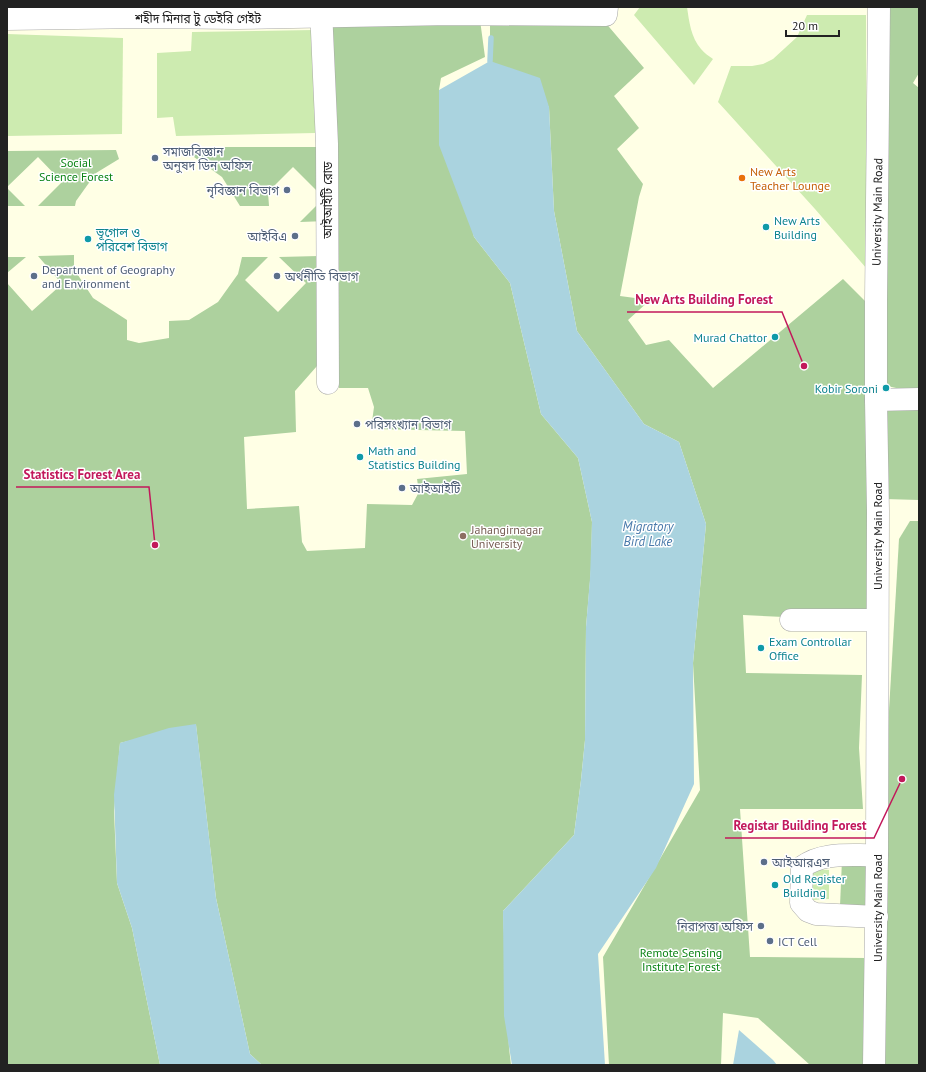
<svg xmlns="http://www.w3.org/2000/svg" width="926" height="1072" viewBox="0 0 926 1072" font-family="'PT Sans','Noto Sans Bengali',sans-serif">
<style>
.education{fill:#ffffe5}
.grass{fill:#cdebb0}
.forest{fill:#add19e}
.water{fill:#aad3df}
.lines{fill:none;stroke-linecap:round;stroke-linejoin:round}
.stream{stroke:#aad3df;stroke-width:5.5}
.minor-casing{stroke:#a9a9a9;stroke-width:23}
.minor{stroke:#fff;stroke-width:22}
.service-dot{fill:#5c6f8a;stroke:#fff;stroke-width:1.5}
.food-dot{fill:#e8710a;stroke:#fff;stroke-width:1.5}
.culture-dot{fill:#0f9aa8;stroke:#fff;stroke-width:1.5}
.education-dot{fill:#8d6e63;stroke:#fff;stroke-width:1.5}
.labels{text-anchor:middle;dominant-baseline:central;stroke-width:3;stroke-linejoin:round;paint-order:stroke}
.street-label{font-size:12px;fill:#222;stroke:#fff}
.service-label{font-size:12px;fill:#4e5e75;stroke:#fff;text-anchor:start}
.park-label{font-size:12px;fill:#0c8416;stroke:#fff}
.food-label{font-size:12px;fill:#c56008;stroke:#fff;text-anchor:start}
.culture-label{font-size:12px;fill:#0d838f;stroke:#fff;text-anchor:start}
.education-label{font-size:12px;fill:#785e54;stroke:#fff;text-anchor:start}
.water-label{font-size:13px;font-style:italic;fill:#4a7aab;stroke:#fff}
.leader{fill:none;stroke:#c2185b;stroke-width:1.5}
.callout-dot{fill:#c2185b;stroke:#fff;stroke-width:1.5}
.callout-label{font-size:13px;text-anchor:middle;font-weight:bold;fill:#c2185b;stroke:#fff;stroke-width:3;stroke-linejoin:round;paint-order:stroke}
</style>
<rect width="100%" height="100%" fill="#f2efe9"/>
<rect class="education" x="7" y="7" width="912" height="1058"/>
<g class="grass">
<path d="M640 7H687C689 21 691 38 701 49 704 53 709 56 713 59L694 85 634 15Z"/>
<polygon points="807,15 866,15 867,269 815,209 718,102 731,66 752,66 763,64 773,59 797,37"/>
<polygon points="314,30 316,133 176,136 173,117 157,118 157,53 191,51 192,32"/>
<polygon points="7,34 123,38 122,134 7,136"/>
<polygon points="811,869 829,870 829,899 811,900"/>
</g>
<g class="forest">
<polygon points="879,7 919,7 919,73 913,83 919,88 919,123 918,126 919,128 919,393 878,384"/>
<polygon points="480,20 485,57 441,78 439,90 474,237 510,283 541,414 578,458 592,522 591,569 586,627 585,740 581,780 574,835 503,911 509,1048 511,1065 262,1065 250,1054 216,898 196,725 120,743 114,811 117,883 132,928 160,1065 7,1065 7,283 32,311 62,284 38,256 74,255 74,269 93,298 127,320 127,340 139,343 169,338 169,321 189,320 218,302 238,274 242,257 268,257 245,280 278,312 306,283 279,257 319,256 317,366 295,391 296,432 244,437 247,509 299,506 302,542 307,551 365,548 367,504 412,505 419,492 417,479 467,474 465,431 371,429 374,407 368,388 339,388 335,293 329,26"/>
<polygon points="490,21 604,21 644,68 614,96 639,128 617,149 643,184 639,197 620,296 650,300 628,320 646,345 669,340 713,388 843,279 871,307 870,613 784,617 743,615 746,673 862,675 859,748 863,809 740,809 750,957 867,958 866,1065 810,1065 758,1018 723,1013 721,1065 609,1065 603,957 700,790 693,663 706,524 679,442 644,424 577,331 554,211 549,107 490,61"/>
<polygon points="194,147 327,147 327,221 300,222 324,198 293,167 268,192 269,206 240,206 222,177 194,157"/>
<polygon points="116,150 119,159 96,173 76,201 75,206 38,206 62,182 38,157 7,187 7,151"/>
<polygon points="7,188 25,206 7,206"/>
<polygon points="7,257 26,257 7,273"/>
<polygon points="886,407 919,407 919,500 885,499"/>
<polygon points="910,521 919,521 919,1065 877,1065 877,917 899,539"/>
<polygon points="842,860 873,861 871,907 840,906"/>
</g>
<g class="water">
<polygon points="490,61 540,78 549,107 554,211 577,331 644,424 679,442 706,524 693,663 694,784 656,868 598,954 605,1065 512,1065 504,1016 503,911 574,835 581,780 585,740 586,627 590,578 592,522 578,458 541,414 510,283 474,237 439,145 439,90"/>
<polygon points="196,724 216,898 250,1054 262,1065 160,1065 132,928 117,883 114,795 120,743 169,728"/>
<polygon points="739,1030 773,1060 777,1065 733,1065"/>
</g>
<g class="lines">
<polyline class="stream" points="490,61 491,38"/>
<g class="minor-casing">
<g id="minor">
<polyline points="321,9 327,144 328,383"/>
<polyline points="7,19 145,17 237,18 450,14 606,15 607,7"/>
<polyline points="876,400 919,399"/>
<polyline points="791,620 877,620"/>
<path d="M877 917 816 914 808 911 801 903 802 867C823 851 852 856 877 855"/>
<polyline points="874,1065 877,855 878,511 876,400 876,300 879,7"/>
</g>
</g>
<use href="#minor" class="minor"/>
</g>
<g class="service-dot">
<circle cx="155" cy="158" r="4"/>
<circle cx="287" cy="190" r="4"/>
<circle cx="295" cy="236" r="4"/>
<circle cx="34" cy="276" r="4"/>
<circle cx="277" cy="276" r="4"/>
<circle cx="357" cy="424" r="4"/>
<circle cx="402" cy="488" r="4"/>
<circle cx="764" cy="862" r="4"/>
<circle cx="761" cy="926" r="4"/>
<circle cx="770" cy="941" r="4"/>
</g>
<circle class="food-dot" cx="742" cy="178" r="4"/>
<g class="culture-dot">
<circle cx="766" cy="227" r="4"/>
<circle cx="88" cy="239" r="4"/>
<circle cx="775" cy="337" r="4"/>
<circle cx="886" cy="388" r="4"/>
<circle cx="360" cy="457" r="4"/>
<circle cx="761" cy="648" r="4"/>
<circle cx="775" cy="885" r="4"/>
</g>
<circle class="education-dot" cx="463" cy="536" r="4"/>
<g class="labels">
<g class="street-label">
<text x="198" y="18">শহীদ মিনার টু ডেইরি গেইট</text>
<text transform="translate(327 200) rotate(-90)">আইআইটি রোড</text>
<text transform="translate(877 212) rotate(-89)">University Main Road</text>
<text transform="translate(877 536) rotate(-90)">University Main Road</text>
<text transform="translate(877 908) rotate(-90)">University Main Road</text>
</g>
<g class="service-label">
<text x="163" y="151">সমাজবিজ্ঞান<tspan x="163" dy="14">অনুষদ ডিন অফিস</tspan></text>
<text x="279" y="190" text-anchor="end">নৃবিজ্ঞান বিভাগ</text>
<text x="287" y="236" text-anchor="end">আইবিএ</text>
<text x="42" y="269">Department of Geography<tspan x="42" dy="14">and Environment</tspan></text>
<text x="285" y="276">অর্থনীতি বিভাগ</text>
<text x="365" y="424">পরিসংখ্যান বিভাগ</text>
<text x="410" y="488">আইআইটি</text>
<text x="772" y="862">আইআরএস</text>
<text x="753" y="926" text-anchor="end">নিরাপত্তা অফিস</text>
<text x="778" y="941">ICT Cell</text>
</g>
<g class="park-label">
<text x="76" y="162">Social<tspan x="76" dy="14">Science Forest</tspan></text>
<text x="681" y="952">Remote Sensing<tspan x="681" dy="14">Institute Forest</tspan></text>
</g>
<g class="food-label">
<text x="750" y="171">New Arts<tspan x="750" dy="14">Teacher Lounge</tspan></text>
</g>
<g class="culture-label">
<text x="774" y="220">New Arts<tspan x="774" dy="14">Building</tspan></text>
<text x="96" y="232">ভূগোল ও<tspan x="96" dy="14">পরিবেশ বিভাগ</tspan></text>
<text x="767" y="337" text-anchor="end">Murad Chattor</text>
<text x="878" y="388" text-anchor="end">Kobir Soroni</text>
<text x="368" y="450">Math and<tspan x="368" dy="14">Statistics Building</tspan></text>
<text x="769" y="641">Exam Controllar<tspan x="769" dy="14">Office</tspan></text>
<text x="783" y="878">Old Register<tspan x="783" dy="14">Building</tspan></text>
</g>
<g class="education-label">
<text x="471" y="529">Jahangirnagar<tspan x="471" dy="14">University</tspan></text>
</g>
<g class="water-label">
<text x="648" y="526">Migratory<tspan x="648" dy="15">Bird Lake</tspan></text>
</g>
</g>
<path class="leader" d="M804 366L782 312H627M155 545L149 487H16M902 779L874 838H725"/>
<g class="callout-dot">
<circle cx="804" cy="366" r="4"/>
<circle cx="155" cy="545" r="4"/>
<circle cx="902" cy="779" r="4"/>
</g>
<g class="callout-label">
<text x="704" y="304">New Arts Building Forest</text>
<text x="82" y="479">Statistics Forest Area</text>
<text x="800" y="830">Registar Building Forest</text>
</g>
<rect width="926" height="1072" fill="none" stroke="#222222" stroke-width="16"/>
<path d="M786 30v6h53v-6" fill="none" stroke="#222222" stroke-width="2"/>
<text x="792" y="30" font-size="12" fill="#222222" stroke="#ffffff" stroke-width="3" paint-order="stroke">20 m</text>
</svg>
